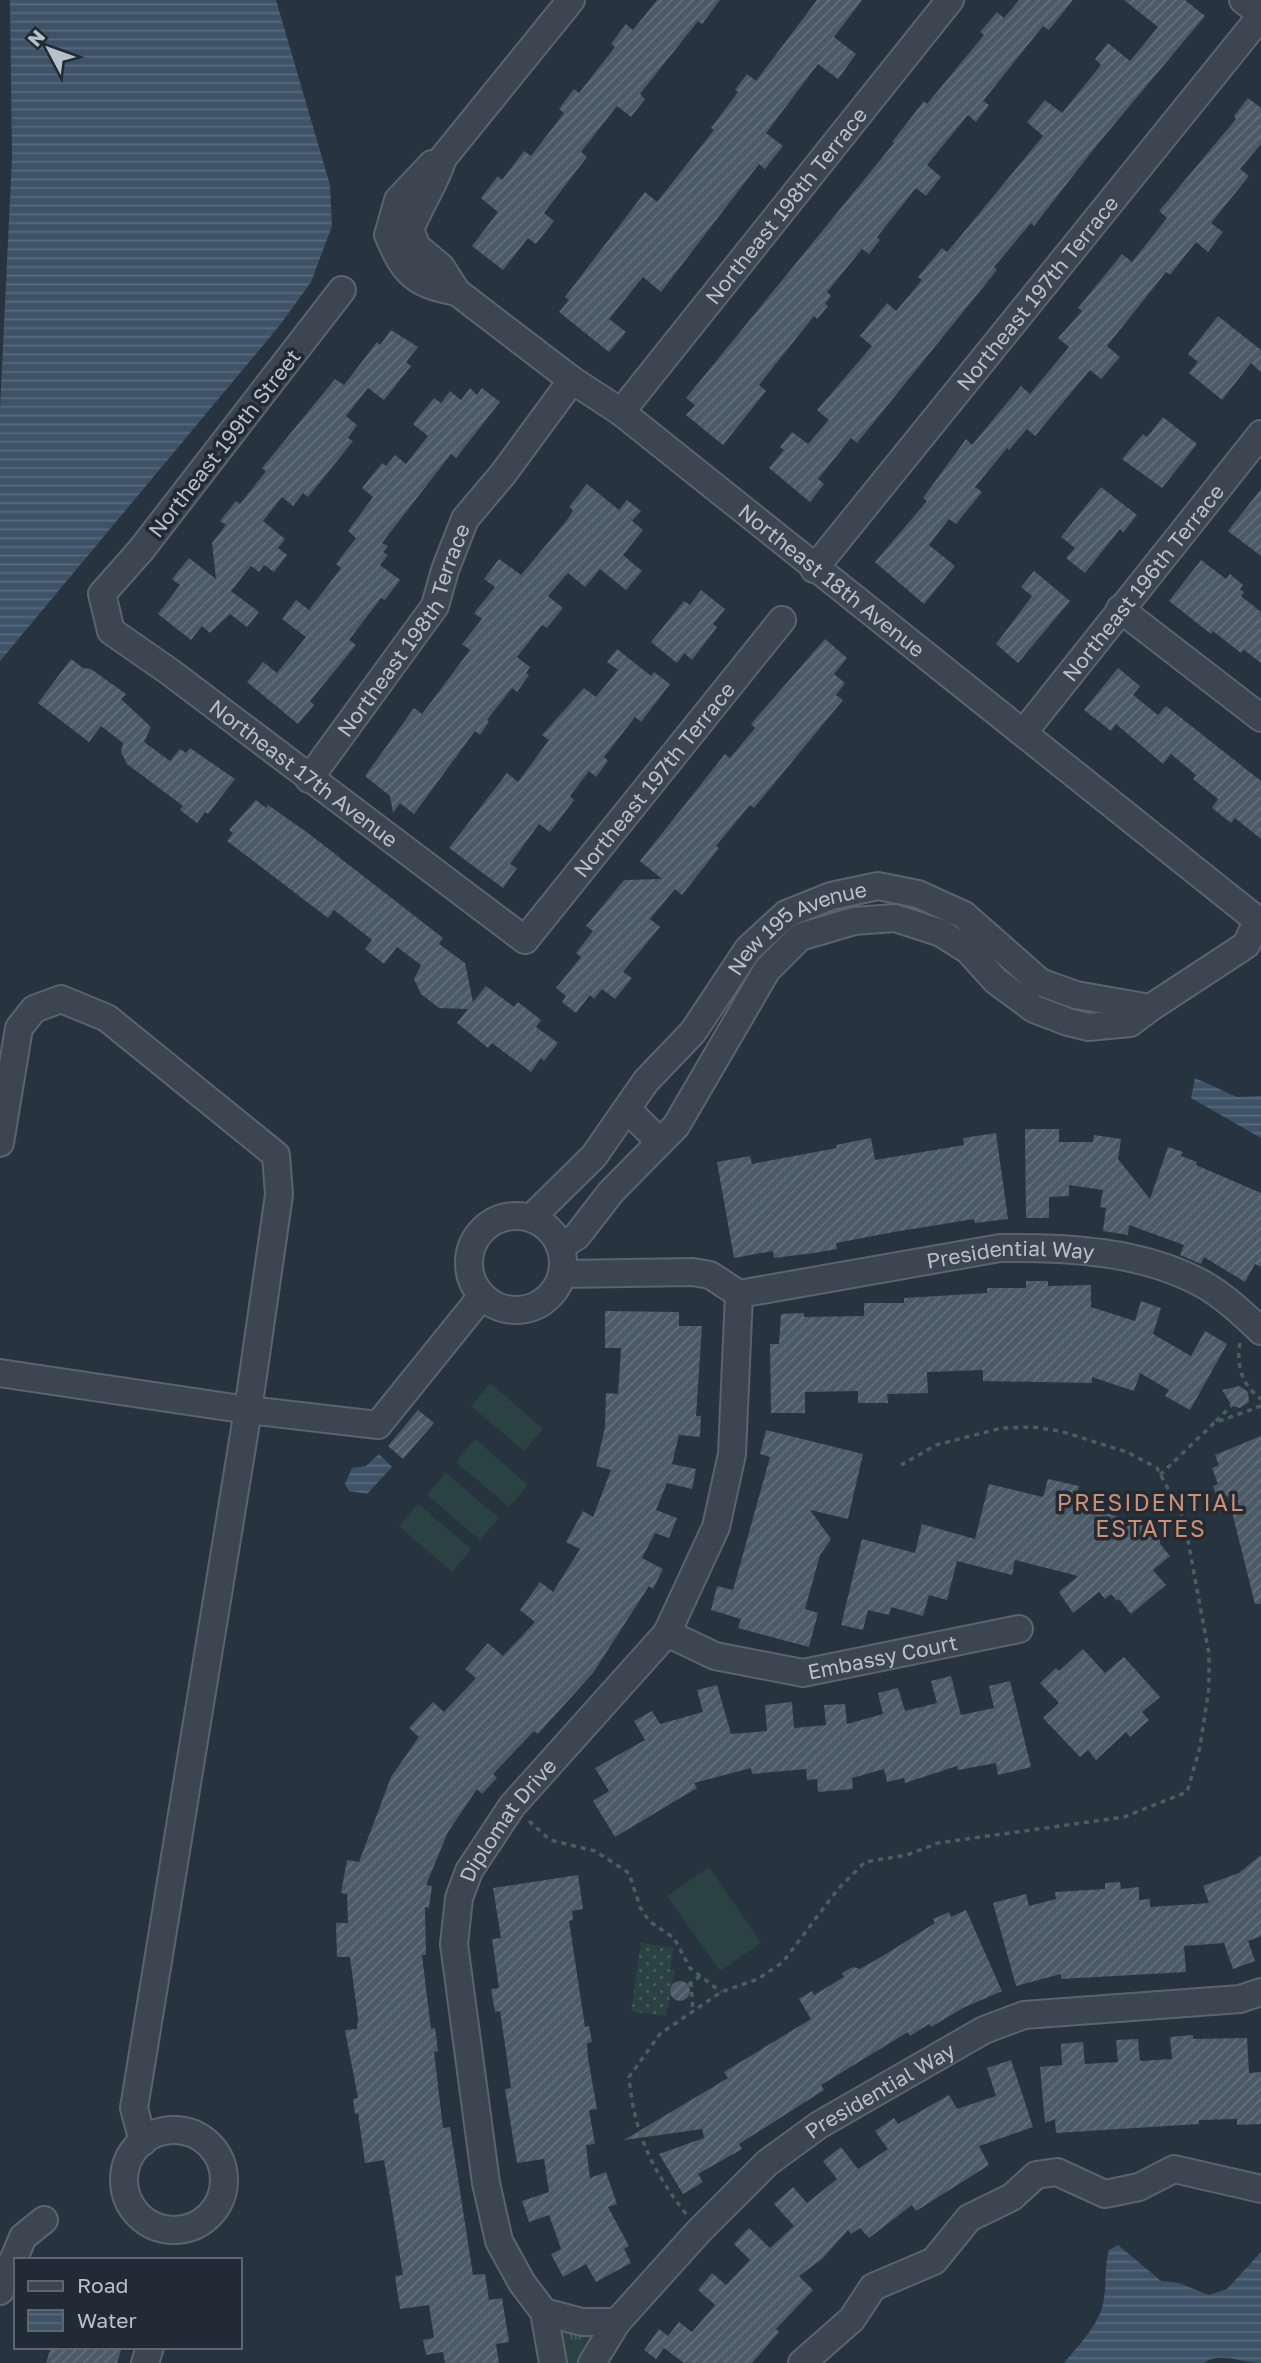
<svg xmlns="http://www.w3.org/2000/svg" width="1261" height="2363" viewBox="0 0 1261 2363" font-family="'Golos Text',sans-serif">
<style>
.grass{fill:url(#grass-tufts)}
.park{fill:url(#park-dots)}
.garden{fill:#2a4242}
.water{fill:url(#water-rules)}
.building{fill:url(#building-hatch)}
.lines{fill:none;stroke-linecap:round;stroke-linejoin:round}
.minor-casing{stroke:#59646d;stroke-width:30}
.path{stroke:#495f5f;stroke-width:3.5;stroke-dasharray:5 5;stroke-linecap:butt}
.minor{stroke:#3b4650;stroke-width:26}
.labels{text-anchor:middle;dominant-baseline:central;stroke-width:7;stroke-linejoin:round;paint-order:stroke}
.street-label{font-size:21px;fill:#b8c1ca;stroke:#202b35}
.neighbourhood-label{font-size:23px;letter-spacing:2px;fill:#d08e6c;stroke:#202b35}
</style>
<defs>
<pattern id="grass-tufts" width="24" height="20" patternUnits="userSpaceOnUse" patternTransform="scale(1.75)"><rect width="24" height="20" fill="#2a4242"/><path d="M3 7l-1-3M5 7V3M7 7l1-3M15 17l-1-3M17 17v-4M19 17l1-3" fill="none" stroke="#475c5c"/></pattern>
<pattern id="park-dots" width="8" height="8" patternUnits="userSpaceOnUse" patternTransform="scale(1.75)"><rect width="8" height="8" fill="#2a4242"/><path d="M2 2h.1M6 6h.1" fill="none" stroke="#475c5c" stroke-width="1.8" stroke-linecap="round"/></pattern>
<pattern id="water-rules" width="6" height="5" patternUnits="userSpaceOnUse" patternTransform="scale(1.75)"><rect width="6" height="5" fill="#3e5368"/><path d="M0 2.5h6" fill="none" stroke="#586a7c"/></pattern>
<pattern id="building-hatch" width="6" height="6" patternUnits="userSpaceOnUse" patternTransform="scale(1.75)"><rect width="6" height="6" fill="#4b5a65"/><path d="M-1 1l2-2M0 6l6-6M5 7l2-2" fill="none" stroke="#63707a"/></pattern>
</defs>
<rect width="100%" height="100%" fill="#273440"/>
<polygon class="grass" points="562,2328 595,2335 579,2363 566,2363"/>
<polygon class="park" points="641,1943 674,1948 670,1969 675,1970 666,2016 631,2011"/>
<g class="garden">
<polygon points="490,1383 543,1429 524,1451 471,1406"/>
<polygon points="475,1439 528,1485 509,1507 456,1462"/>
<polygon points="446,1473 499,1518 480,1540 427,1495"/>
<polygon points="418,1504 471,1549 452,1572 399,1526"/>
<polygon points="709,1867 761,1943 720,1971 667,1896"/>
</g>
<g class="water">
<polygon points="10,0 276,0 330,185 332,226 311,282 280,325 0,661 0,409 12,158"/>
<polygon points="1195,1078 1237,1097 1261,1096 1261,1138 1191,1098"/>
<polygon points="379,1454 392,1467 367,1494 349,1491 345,1484 352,1468 366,1466"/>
<path d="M1118 2245 1161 2281 1179 2283 1209 2295 1227 2289 1261 2252V2363C1244 2363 1217 2351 1204 2363H1064C1078 2346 1098 2326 1103 2304 1107 2286 1104 2268 1109 2250Z"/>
</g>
<g class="building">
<polygon points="657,0 720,0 702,24 698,21 640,94 645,99 631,117 617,106 581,152 587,157 544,213 554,221 536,244 528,238 503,270 472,246 498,212 481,198 498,176 502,180 524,151 531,156 564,113 559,109 574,89 579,93 615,47 611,44 626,24 633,30"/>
<polygon points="817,0 862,0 834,37 856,54 838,79 818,64 766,133 783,146 765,169 759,164 661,292 643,277 609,319 626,332 609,352 559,312 569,300 565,297 645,192 657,202 714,130 711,128 738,92 735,90 747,74 756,81"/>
<polygon points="1019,0 1073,0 1049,30 1043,26 983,101 989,105 976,122 968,115 927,165 941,177 926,196 916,188 877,237 880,240 869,254 862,249 827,292 831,296 825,304 828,306 817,319 814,316 759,385 766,391 723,445 686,415 695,405 686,398 894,143 892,142 924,101 927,104 984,35 980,32 997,12 1004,18"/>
<polygon points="1124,0 1185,0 1205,16 1097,145 1034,226 1031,223 994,267 997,270 857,443 851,438 818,479 824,484 810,502 769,468 784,450 780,447 792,432 808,444 829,420 817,410 872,346 860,336 887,303 896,311 922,280 918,277 942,248 947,252 959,238 1043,136 1027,122 1045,100 1062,113 1101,65 1095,59 1108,43 1130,61 1158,27"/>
<polygon points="1248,98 1261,108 1261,144 1240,169 1249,176 1211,223 1223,232 1208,252 1196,242 1170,275 1166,272 1107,346 1120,357 1101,379 1090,370 1035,436 1027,429 1009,450 1007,448 975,487 982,492 956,524 949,519 929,545 955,566 924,604 875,562 927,501 923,498 966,439 972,445 1021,386 1030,394 1069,347 1058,338 1082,311 1078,308 1122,254 1132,262 1167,218 1159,211 1236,119 1234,116"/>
<polygon points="1218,316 1261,350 1261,372 1251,363 1222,400 1189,373 1198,362 1188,354"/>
<polygon points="391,330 418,347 406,362 411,366 384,400 368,388 346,416 357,425 348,438 353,441 333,466 308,497 303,493 293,506 282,497 263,521 285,539 278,548 287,555 274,572 264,565 259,572 251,566 231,591 259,612 247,627 230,614 210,633 202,626 191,640 158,614 180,585 172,579 189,558 216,579 212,543 226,525 220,521 236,501 240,504 266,471 262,468 335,379 344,385 377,342 380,345"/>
<polygon points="470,388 477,395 482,388 500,402 456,458 451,454 382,543 388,546 383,552 388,555 380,565 400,580 385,600 381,598 349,640 356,645 310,701 314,705 298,724 247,682 263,662 277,673 306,637 282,619 296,600 309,610 341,568 336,564 356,538 348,531 373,497 362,488 382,463 386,466 395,455 406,464 428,436 413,424 434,398 441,403 450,391 461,400"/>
<polygon points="1163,417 1197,444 1162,488 1122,459 1143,434 1147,437"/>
<polygon points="587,484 619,510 627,500 641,511 632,521 643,530 623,555 642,571 626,590 600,569 585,587 568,573 548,596 563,608 547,628 542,625 517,657 530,667 526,673 529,675 517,692 512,688 487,720 489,722 480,735 475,731 414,814 400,803 393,813 390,796 365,776 414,708 422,714 470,650 462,644 482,619 474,613 495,587 484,579 499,559 521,575 567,520 573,510 569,507"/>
<polygon points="1101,487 1137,515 1123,533 1120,529 1085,573 1066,558 1075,548 1061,537"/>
<polygon points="1261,489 1261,556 1228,531"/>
<polygon points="1201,560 1226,579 1230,574 1243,585 1240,589 1244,592 1241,596 1261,612 1261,663 1244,650 1241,653 1213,631 1211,634 1169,601"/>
<polygon points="1034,571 1070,601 1018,663 996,644 1032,596 1021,587"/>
<polygon points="701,590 725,609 713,624 717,627 692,660 684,653 677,663 651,642 684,601 690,605"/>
<polygon points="825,639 847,658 834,674 845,683 836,695 843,700 754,808 750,805 716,846 719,848 682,895 675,889 650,919 660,927 623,972 632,978 615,999 602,989 594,999 590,995 576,1013 562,1002 566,996 556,988 581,957 576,953 593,931 586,926 624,880 662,879 640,861 725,754 730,758 755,728 751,724"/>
<polygon points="617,649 651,676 654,672 670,684 641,722 635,717 604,757 608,761 596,777 589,771 570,796 574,800 550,832 539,824 510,864 517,868 503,888 449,848 507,773 518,782 549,740 542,735 584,688 596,697 618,670 607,662"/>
<polygon points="71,659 83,668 91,669 126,694 121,699 151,727 144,742 170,761 180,749 186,753 190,748 235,779 208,814 205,812 197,823 180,810 183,806 127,764 121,752 123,743 101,726 89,742 38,703"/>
<polygon points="1118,668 1140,686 1133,695 1158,715 1166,706 1261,781 1261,839 1235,818 1231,823 1212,808 1218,799 1193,779 1196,775 1171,754 1163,764 1116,724 1111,731 1084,710"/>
<polygon points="256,800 266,808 268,805 308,833 443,938 439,944 465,963 473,1002 486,986 514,1007 518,1002 541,1020 536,1027 558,1043 544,1061 541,1058 531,1072 492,1043 488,1048 457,1023 468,1009 439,1008 421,994 414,979 421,965 397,947 384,964 365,949 372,940 334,910 328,918 227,841 233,833 229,830"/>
<polygon points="1025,1129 1059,1129 1059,1142 1093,1142 1094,1135 1121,1139 1118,1159 1150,1199 1168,1147 1183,1152 1181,1156 1197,1162 1196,1165 1261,1193 1261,1267 1255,1264 1245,1282 1204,1257 1201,1264 1180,1255 1184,1245 1129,1225 1128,1235 1103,1231 1106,1208 1100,1207 1103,1190 1069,1185 1069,1196 1049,1197 1049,1218 1026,1218"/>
<polygon points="996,1133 1008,1219 975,1223 974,1219 894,1232 836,1243 837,1249 821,1252 774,1258 773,1251 734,1258 717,1162 750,1156 752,1164 837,1148 836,1145 871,1138 875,1160 964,1145 963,1138"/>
<polygon points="1026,1281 1048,1281 1048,1286 1091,1285 1091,1307 1135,1321 1141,1301 1161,1308 1153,1334 1191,1356 1205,1331 1227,1344 1190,1410 1165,1396 1169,1390 1140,1373 1134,1391 1092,1377 1092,1383 983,1381 983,1370 927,1372 928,1393 887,1394 888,1403 858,1403 858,1391 805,1392 805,1413 771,1413 770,1344 779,1344 781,1314 804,1313 804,1317 864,1316 864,1303 904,1303 904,1298 987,1293 987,1288 1026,1288"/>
<polygon points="605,1311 679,1312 679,1326 702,1326 696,1416 701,1416 700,1437 679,1435 672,1464 696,1469 692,1489 667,1483 656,1510 677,1518 669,1538 655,1533 642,1558 663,1569 653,1589 649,1586 593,1673 538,1734 534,1731 493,1774 497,1778 482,1794 477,1789 448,1832 426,1885 432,1886 429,1908 425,1907 426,1955 422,1955 431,2029 435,2028 438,2051 434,2052 443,2128 450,2127 473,2275 485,2274 489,2300 502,2298 509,2342 496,2344 499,2363 445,2363 443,2352 426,2355 423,2340 434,2338 429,2305 400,2309 395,2276 403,2275 384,2160 365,2163 358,2113 355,2114 353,2099 358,2098 345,2030 357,2029 358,2018 350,1957 337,1957 336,1923 348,1923 347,1894 341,1893 347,1860 359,1862 391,1777 419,1737 409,1728 433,1702 444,1712 476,1678 465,1669 488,1643 503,1656 535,1622 520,1610 540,1582 553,1592 580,1549 566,1542 583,1511 593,1517 611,1470 596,1466 605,1427 606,1393 618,1394 621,1348 605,1348"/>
<polygon points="1240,1386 1248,1392 1249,1402 1240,1408 1232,1406 1222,1390"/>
<polygon points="418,1410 434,1423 403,1459 388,1446"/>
<polygon points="766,1430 863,1454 848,1519 810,1510 831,1539 820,1555 805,1609 818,1613 809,1647 738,1628 741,1619 711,1610 717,1586 733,1590 770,1457 760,1454"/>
<polygon points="1261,1436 1261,1604 1255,1604 1228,1496 1218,1500 1213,1486 1218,1484 1212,1468 1219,1465 1215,1455"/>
<polygon points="1048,1479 1079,1486 1076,1498 1086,1501 1084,1508 1141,1522 1147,1529 1155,1530 1160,1536 1160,1544 1170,1556 1153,1570 1166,1585 1131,1614 1119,1599 1117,1601 1111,1594 1105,1599 1099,1592 1073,1613 1059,1592 1078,1576 1015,1560 1012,1575 957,1561 947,1600 929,1595 923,1616 891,1607 889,1615 868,1610 863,1630 841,1625 862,1539 915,1553 922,1524 975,1539 989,1484 1043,1497"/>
<polygon points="1083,1649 1105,1673 1124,1657 1160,1697 1142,1712 1149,1720 1130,1737 1126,1732 1096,1760 1088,1750 1080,1757 1043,1718 1059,1703 1040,1683 1056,1668 1059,1671"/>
<polygon points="951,1676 961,1715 994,1708 989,1686 1010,1681 1031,1767 998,1775 996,1763 958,1770 957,1766 905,1783 904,1778 887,1782 884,1769 852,1778 853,1789 818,1792 817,1779 807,1780 806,1769 752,1774 751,1768 694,1783 697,1788 615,1837 593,1801 609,1791 595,1768 645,1740 634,1721 652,1711 660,1724 703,1712 697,1690 717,1685 731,1734 767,1731 765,1705 792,1702 794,1728 826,1725 824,1705 845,1704 847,1724 883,1714 878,1693 898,1688 905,1711 937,1703 931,1681"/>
<polygon points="1261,1855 1261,1936 1248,1941 1255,1961 1233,1969 1224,1943 1184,1946 1186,1972 1061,1979 1061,1974 1016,1986 993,1903 1026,1894 1029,1906 1056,1899 1055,1892 1105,1889 1105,1883 1120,1882 1121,1889 1139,1887 1139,1900 1150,1899 1150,1907 1209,1903 1203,1886 1239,1873"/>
<polygon points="578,1875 583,1909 572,1911 573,1920 569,1921 585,2027 589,2026 592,2042 587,2043 588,2058 597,2109 589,2110 595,2144 586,2145 590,2178 606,2172 617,2204 608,2207 629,2246 624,2249 631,2263 596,2282 586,2264 563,2277 551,2254 561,2249 549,2215 529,2222 522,2201 549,2192 544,2159 517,2163 505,2089 511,2088 507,2059 500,2011 495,2012 491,1989 499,1988 492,1939 501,1938 493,1888"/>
<polygon points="966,1910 1002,1991 963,2008 931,2027 929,2024 910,2036 908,2032 821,2085 824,2090 739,2144 742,2149 698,2174 703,2182 683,2194 659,2154 704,2138 702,2129 624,2140 728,2078 724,2072 811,2019 799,1999 812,1991 814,1995 844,1977 842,1973 853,1967 860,1969 886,1954 935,1923 933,1919 949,1912 951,1917"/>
<circle cx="680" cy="1991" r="10"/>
<polygon points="1193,2035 1193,2039 1247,2038 1249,2073 1261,2072 1261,2124 1237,2125 1237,2119 1199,2120 1199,2124 1056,2133 1055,2119 1045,2123 1040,2067 1062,2065 1061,2044 1083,2042 1085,2064 1118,2062 1116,2040 1138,2039 1140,2061 1172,2059 1170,2037"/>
<polygon points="1011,2060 1033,2127 979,2146 989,2165 916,2211 912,2205 869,2238 860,2228 851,2234 848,2230 822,2259 799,2276 813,2290 776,2329 779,2332 752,2363 684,2363 664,2348 656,2359 644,2350 659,2329 668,2336 679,2322 692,2332 715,2305 698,2290 712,2273 726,2285 750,2260 734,2244 749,2228 770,2248 794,2226 774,2204 793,2187 807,2203 837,2179 823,2161 841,2147 858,2169 888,2149 875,2131 894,2118 898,2124 949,2095 957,2109 996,2096 987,2068"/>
<polygon points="51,2347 122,2347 117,2363 46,2363"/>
</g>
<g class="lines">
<g class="minor-casing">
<g id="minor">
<path id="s1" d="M571 0 443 158C435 184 420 204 410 230L417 247 441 267 457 292 572 380 621 412 1261 923"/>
<polyline points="1243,0 1261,14"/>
<path d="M432 164 398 200 388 235C405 275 415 284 457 292"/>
<path id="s2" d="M342 290 141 550 102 594 111 631 170 672 525 940 782 620"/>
<path id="s3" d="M621 412 950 0"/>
<path id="s4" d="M814 569 1261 16"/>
<polyline points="1120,609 1261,718"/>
<path id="s5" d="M1024 732 1261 434"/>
<path id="s6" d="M309 779 435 606 445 570 465 519 503 474 572 380"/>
<polyline points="1150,1008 1246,945 1258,920"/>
<polyline points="627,1109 660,1142"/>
<polyline points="0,1143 19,1028 34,1009 61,999 107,1018 276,1155 279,1195 248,1410 134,2108 143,2142"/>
<circle cx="516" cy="1263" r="47"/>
<path id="s7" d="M531 1218 594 1156 646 1081 693 1032 748 949 786 914 831 896 878 886 918 894 964 915 1040 982 1076 995 1150 1008 1130 1023 1088 1027 1068 1022 1034 1009 996 981 968 950 941 933 895 918 854 921 800 937 767 970 676 1126 611 1192 577 1236 560 1247"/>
<polyline points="562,1274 693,1272 710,1275 739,1294"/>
<path id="s8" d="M739 1294 1000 1248C1067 1247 1141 1251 1201 1283 1223 1295 1243 1314 1261 1331"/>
<polyline points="0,1373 248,1410 378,1425 482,1296"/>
<path id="s9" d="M667 1633 715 1656 803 1673 1019 1629"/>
<circle cx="174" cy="2180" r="50"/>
<polyline points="0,2291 23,2237 44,2220"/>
<polyline points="544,2312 553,2363"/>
<path id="s10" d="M617 2322H582L544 2312 522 2283 499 2241 486 2183 454 1944 459 1898 469 1871 512 1806 667 1633 716 1527 732 1454 739 1294"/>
<polyline points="145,2363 150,2347"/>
<path id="s11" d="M592 2363 617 2322 699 2231 767 2163 819 2125 984 2030 1024 2015 1240 1999 1261 1992"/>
<polyline points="802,2363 852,2319 873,2287 934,2261 969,2218 1012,2197 1036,2175 1057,2172 1105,2194 1139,2187 1174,2169 1261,2189"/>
</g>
</g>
<g class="path">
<path d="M1240 1343C1236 1366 1242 1385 1261 1399"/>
<polyline points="1216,1421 1232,1405"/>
<polyline points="1160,1475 1214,1423 1261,1406"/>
<polyline points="529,1821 550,1840 595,1851 629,1873 640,1907 649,1921 674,1938 690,1968 721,1992"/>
<polyline points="691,1982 693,2012"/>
<polyline points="688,1985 700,1976"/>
<path d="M686 2214C652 2170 634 2133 629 2077L660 2034 721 1992 758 1979 783 1962 838 1889 865 1862 907 1855 938 1843 1124 1817 1187 1792 1200 1747 1209 1687V1654L1184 1519 1157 1468 1127 1452 1060 1431 1033 1427 1002 1428 936 1445 901 1465"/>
</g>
<use href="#minor" class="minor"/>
</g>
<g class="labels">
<g class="street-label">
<text stroke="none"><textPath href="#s3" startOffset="264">Northeast 198th Terrace</textPath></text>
<text stroke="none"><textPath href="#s4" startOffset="355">Northeast 197th Terrace</textPath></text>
<text transform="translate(224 443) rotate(-52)">Northeast 199th Street</text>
<text stroke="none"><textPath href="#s1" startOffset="835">Northeast 18th Avenue</textPath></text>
<text stroke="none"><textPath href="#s5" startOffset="191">Northeast 196th Terrace</textPath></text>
<text stroke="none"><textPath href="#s6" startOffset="178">Northeast 198th Terrace</textPath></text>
<text stroke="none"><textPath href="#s2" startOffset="665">Northeast 17th Avenue</textPath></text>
<text stroke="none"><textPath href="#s2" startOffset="1148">Northeast 197th Terrace</textPath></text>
<text stroke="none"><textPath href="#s7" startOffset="401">New 195 Avenue</textPath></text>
<text stroke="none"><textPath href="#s8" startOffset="275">Presidential Way</textPath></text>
<text stroke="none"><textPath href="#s9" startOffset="224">Embassy Court</textPath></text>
<text stroke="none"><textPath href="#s10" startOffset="598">Diplomat Drive</textPath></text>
<text stroke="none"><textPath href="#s11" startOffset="401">Presidential Way</textPath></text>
</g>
<g class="neighbourhood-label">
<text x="1151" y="1502">PRESIDENTIAL<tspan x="1151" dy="26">ESTATES</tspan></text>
</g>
</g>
<rect x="14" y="2258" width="228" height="91" fill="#202b35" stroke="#5d6771" stroke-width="2"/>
<rect x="28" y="2281" width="35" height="10" fill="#3b4650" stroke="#5d6771" stroke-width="2"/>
<text x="77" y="2293" font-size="21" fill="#b8c1ca">Road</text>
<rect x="28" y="2310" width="35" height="21" fill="url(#water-rules)" stroke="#5d6771" stroke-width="2"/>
<text x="77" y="2328" font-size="21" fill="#b8c1ca">Water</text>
<g transform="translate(49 49) rotate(311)" stroke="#202b35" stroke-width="5" paint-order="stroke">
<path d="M0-5L12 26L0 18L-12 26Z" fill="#b8c1ca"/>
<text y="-10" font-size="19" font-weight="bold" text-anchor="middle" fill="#b8c1ca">N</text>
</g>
</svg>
